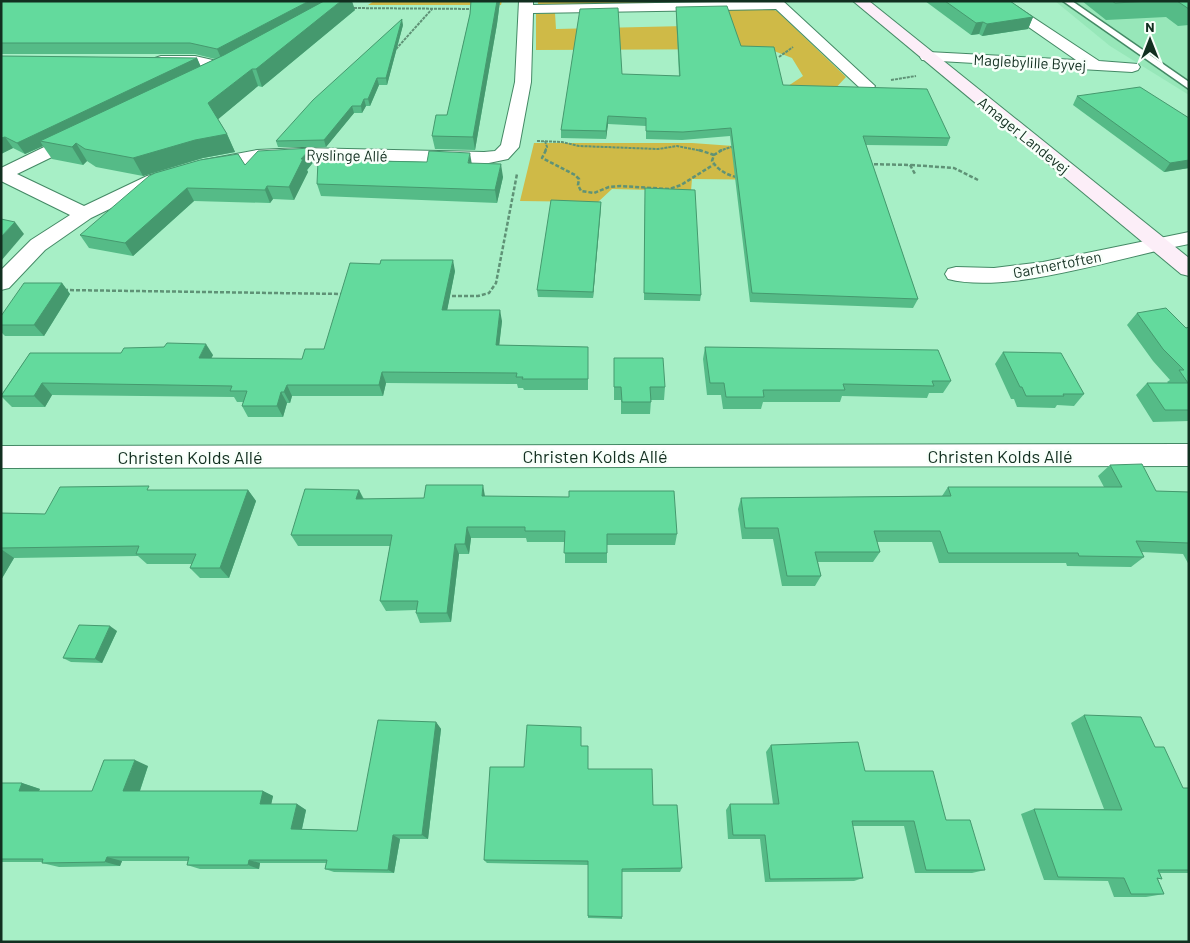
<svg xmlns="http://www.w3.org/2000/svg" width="1190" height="943" viewBox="0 0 1190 943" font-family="Barlow,sans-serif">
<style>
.built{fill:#97e7b9}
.green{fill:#cfba47}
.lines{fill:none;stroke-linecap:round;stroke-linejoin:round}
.lane-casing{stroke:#448965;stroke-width:3}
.street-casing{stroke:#448965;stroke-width:2}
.secondary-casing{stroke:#448965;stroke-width:2}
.path-far1{stroke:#5f9276;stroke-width:2;stroke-dasharray:3 1;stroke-linecap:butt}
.path{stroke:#5f9276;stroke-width:2.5;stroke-dasharray:4 2;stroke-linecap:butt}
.lane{fill:#fff;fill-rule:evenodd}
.street{fill:#fff;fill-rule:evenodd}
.secondary{fill:#fceef8;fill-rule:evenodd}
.wall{fill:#55bb87}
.shaded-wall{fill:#45996e}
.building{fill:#63da9d;stroke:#45996e}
.labels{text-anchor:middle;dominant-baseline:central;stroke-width:5;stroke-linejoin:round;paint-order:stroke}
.far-street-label{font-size:15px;fill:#122f20;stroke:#f8fffa}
.street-label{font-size:18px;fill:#122f20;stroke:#f8fffa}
</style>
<rect width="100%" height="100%" fill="#a7efc6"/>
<polygon class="built" points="1055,1 1189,1 1189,95 1110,46"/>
<g class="green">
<polygon points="374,1 502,1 501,5 368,5"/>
<polygon points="538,1 680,1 678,4 538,5"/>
<polygon points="724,9 770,9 777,11 846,77 832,92 782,90 803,76 792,58 769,49 536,50 536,14 555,13 556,29 729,25"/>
<polygon points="534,143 692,143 773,149 779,180 692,179 691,191 612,189 598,202 520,201"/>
</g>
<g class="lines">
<g class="lane-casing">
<polygon id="lane" points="1063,1 1072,1 1189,82 1189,89"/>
</g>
<g class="street-casing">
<g id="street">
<polygon points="519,1 533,1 533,5 783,1 875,86 873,89 861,89 776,9 533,13 531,82 519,147 508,159 484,164 302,158 257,162 206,171 161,184 91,218 45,250 9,288 1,290 1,270 31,240 70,215 1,181 1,168 75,132 81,131 87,132 90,136 87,140 17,174 84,206 147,176 204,160 257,150 302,148 484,152 495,151 501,145 515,82"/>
<polygon points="991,1 1008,1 1099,61 1138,64 1140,67 1138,70 1132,72 922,60 920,57 922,54 928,52 1076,60"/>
<polygon points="161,56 195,56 230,64 232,67 230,70 224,72 195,66 155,64 153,61 155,58"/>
<path d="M1189 232V244C1123 256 1010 295 948 279L945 274 948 269 956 267 994 268 1043 262Z"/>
<polygon points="1189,444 1189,466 1,468 1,446"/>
</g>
</g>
<g class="secondary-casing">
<polygon id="secondary" points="853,1 869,1 1189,258 1189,276 1181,274"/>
</g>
<g class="path-far1">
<polyline points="350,8 474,9"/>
<polyline points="396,49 432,9"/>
<polyline points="779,57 793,47"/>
<polyline points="891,80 916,76"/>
<polyline points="537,141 562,142 579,146 658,149 677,146 702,151"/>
<polyline points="545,141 547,147 545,151"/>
<polyline points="719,151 731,147 754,151"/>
</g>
<g class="path">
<polyline points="546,150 542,158 575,175 579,179 578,185 581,191 594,193 609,187 621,186 669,189 681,185 713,165"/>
<polyline points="699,150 714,155"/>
<path d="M722 150 714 155 712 161C724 180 758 186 768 162L761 154 750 150"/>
<polyline points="868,164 910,165 915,174"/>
<polyline points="911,165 954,168 978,180"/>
<polyline points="64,290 345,294"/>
<polyline points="446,296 478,296 489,293 496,283 517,174"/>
</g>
<use href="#lane" class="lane"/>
<use href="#street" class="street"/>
<use href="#secondary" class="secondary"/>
</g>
<g class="wall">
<polygon points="1,1 355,10 262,87 258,86 218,119 227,134 235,152 203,158 143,176 96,167 87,161 83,165 52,159 43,146 25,154 13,148 1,154 1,56 197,58 200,66 215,59 195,54 1,54"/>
<polygon points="471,1 500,1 497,24 475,150 435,149 432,136 447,115 470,14"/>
<polygon points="925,1 1010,1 1033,17 1028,29 982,36 979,34 971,35"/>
<polygon points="1082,1 1189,1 1189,25 1178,26 1166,17 1106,20"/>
<polygon points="676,7 741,46 783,85 950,138 947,146 866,145 918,299 913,308 750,302 730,136 682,140 646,139 646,126 608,124 606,139 561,138 561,130 679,76 676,15"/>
<polygon points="403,25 387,85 379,85 370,106 366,106 362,113 354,113 326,147 278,147 276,141"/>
<polygon points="1077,96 1189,118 1189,168 1164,172 1073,105"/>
<polygon points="238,154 245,165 315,160 307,170 308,172 294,200 273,199 270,203 194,201 133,256 89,248 80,235"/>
<polygon points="471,163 503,177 497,203 321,196 317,184"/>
<polygon points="645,195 701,295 700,301 644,300"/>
<polygon points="601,202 593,298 538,297 537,290"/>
<polygon points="455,271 447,310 502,321 499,345 588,347 588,390 524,390 523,388 518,388 517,384 386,383 383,396 292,396 290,403 287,403 283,417 248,417 242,406 243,402 237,402 234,397 52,395 45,407 12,407 1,396 1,395 30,353 213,355 211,358 302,359 324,349"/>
<polygon points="62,283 70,294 44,336 5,336 1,332 1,316"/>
<polygon points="1137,313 1186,328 1189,327 1189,421 1153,422 1136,395 1147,383 1168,383 1167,382 1170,380 1153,361 1127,325"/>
<polygon points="705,347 951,381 943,393 929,393 927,398 842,396 840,402 763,402 761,409 723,409 721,395 707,395 703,359"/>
<polygon points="1003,352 1084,394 1074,406 1057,405 1055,408 1017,407 1014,399 1011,399 995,364"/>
<polygon points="614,358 665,387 664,400 651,400 650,414 621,414 621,400 614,400"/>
<polygon points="1110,465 1156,491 1189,492 1189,565 1183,554 1142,552 1144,557 1131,567 1067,566 1066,563 939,563 932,542 877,542 880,552 873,562 818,562 821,576 815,586 782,586 773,539 742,539 738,509 741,498 942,496 948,487 1104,487 1098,476"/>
<polygon points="152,490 248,490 256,501 229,578 200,578 190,568 192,564 147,564 138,556 14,558 1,580 1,513 45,514"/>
<polygon points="359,490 364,499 677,534 675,545 607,545 607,563 565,563 565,542 527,542 526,538 471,538 469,554 459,554 451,622 420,623 416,613 416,610 386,611 380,601 390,546 298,546 291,535"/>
<polygon points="117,631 102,663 71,662 63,658"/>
<polygon points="1084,715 1155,747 1183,788 1189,788 1189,873 1160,873 1162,879 1158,879 1164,894 1146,897 1114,897 1108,881 1044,880 1021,814 1034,809 1104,809 1071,723"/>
<polygon points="436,722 441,729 428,839 400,839 394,873 334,872 325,869 326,863 260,863 259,869 200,869 187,865 188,861 122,861 120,866 59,867 42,863 42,862 1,862 1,783 22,783 40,789 39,791 92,791 148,766 140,791 263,791 273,796 271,804 297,804 306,810 302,829 357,831"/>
<polygon points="771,745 865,771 946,820 985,870 972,873 915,873 904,826 852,826 863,878 854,881 765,882 760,839 728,839 726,810 730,804 773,804 766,752"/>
<polygon points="581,746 588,769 653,805 682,868 680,872 622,872 622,919 588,918 588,865 487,863 484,860 524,767"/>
</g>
<g class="shaded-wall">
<polygon points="309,1 333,1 222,60 217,49"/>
<polygon points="341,1 352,1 355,10 262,87 256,69"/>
<polygon points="497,1 500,1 497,24 475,150 473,137"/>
<polygon points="1033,17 1028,29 982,36 987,24"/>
<polygon points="402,19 403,25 387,85 386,78"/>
<polygon points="983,22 979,34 971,35 976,23"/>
<polygon points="197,58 202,69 40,141 43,146 25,154 17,143"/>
<polygon points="252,69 258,86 216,121 208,103"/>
<polygon points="377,78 379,85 370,106 368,99"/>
<polygon points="364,99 366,106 362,113 361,106"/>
<polygon points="352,106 354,113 326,147 324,140"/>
<polygon points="608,116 608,124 606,139 606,131"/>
<polygon points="227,134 235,152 203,158 143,176 133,158 195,140"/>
<polygon points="5,137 13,148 1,154 1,138"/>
<polygon points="76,143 87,161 83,165 72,147"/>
<polygon points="311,148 315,160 307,170 308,172 294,200 289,187 301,159"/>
<polygon points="470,153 472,165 468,163"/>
<polygon points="1189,160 1189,168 1164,172 1170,163"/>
<polygon points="501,164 503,177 497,203 495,190"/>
<polygon points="267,186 273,199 270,203 265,190"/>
<polygon points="187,188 194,201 133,256 125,243"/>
<polygon points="601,202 601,208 593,298 593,292"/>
<polygon points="15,222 24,234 1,261 1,237"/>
<polygon points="453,260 455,271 445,321 442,310"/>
<polygon points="62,283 70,294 44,336 34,325"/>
<polygon points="500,310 502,321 498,356 496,345"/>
<polygon points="206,344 213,355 206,369 199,358"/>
<polygon points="382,372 386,383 383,396 379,385"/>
<polygon points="42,383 52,395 45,407 34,396"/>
<polygon points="287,385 292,396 290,403 284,392"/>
<polygon points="281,392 287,403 283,417 277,406"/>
<polygon points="483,485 485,496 482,496"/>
<polygon points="248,490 256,501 229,578 220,568"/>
<polygon points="359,490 364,501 356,499"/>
<polygon points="467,527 471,538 469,554 465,544"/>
<polygon points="455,544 459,554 451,622 447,613"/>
<polygon points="1,549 14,558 1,580"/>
<polygon points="110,626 117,631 102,663 95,659"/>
<polygon points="436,722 441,729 428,839 422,835"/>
<polygon points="135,760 148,766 138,796 123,791"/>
<polygon points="22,783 40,789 36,796 19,791"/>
<polygon points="263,791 273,796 270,810 260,804"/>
<polygon points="297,804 306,810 301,833 291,829"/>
<polygon points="393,835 400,839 394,873 388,870"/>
<polygon points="107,857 122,861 120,866 105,862"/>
<polygon points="249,860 260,863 259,869 248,865"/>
</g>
<g class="building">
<polygon points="1,1 309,1 217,49 190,43 1,43"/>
<polygon points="324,1 341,1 256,69 252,69 208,103 227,134 195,140 133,158 85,149 76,143 72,147 40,141 224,55"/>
<polygon points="471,1 497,1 473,137 432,136 436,115 447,115 470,14"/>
<polygon points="945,1 1010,1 1033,17 987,24 983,22 976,23"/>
<polygon points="1112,1 1151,1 1115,3"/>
<polygon points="1177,1 1189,1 1189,9"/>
<polygon points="727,6 741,46 774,47 783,85 927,89 950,138 863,136 918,299 752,293 731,128 683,132 646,131 646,118 608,116 606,131 561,130 580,9 618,8 622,74 680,76 676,7"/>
<polygon points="402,19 386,78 377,78 368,99 364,99 361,106 352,106 324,140 276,141 313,100"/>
<polygon points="1,56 197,58 17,143 5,137 1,138"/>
<polygon points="1140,87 1189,118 1189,160 1170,163 1077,96"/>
<polygon points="311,148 301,159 303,159 289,187 267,186 265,190 187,188 125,243 80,235 149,176 155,173 200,160 238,154 245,165 258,151"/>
<polygon points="429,151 470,153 468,163 501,164 495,190 317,184 318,160 427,162"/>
<polygon points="645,188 695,190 701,295 644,293"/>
<polygon points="551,200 601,202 593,292 537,290"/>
<polygon points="1,219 15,222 1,237"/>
<polygon points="381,260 453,260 442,310 500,310 496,345 588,347 588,379 522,379 523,377 516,377 517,373 382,372 379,385 287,385 284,392 281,392 277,406 242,406 247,391 230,391 232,386 42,383 34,396 1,396 30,353 121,353 124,348 164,347 167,343 206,344 199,358 302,359 305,349 324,349 350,263 380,264"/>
<polygon points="24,283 62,283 34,325 1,325 1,316"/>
<polygon points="1166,308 1186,328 1189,327 1189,410 1165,410 1147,383 1188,383 1179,370 1184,370 1163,349 1137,313"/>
<polygon points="705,347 938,350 951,381 932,381 934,386 843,384 845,390 763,390 764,397 726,397 724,383 710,383"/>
<polygon points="1003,352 1061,353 1084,394 1063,394 1064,396 1026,396 1022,387 1020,387"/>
<polygon points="614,358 663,358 665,387 650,387 651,402 622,402 621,387 614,387"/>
<polygon points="1142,464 1156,491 1189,492 1189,543 1136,541 1144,557 1079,556 1078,553 948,553 940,531 874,531 880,552 815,552 821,576 787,576 778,528 745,528 741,498 951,496 948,487 1122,487 1110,465"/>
<polygon points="426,485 483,485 482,496 569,497 569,491 674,491 677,534 607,534 607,553 564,553 565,531 525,531 525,527 467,527 465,544 455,544 447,613 416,613 418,601 380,601 392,535 291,535 305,489 359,490 356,499 424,498"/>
<polygon points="149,486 147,490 248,490 220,568 190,568 196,554 136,554 139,546 1,548 1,513 45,514 60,487"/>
<polygon points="79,625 110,626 95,659 63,658"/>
<polygon points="1084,715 1141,717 1155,747 1164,747 1183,788 1189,788 1189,870 1158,870 1162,879 1157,878 1164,894 1131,894 1124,878 1058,877 1034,809 1122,810"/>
<polygon points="378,720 436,722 422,835 393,835 388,870 325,869 327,860 249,860 248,865 187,865 189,857 107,857 105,862 42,863 43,859 1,859 1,783 22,783 19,791 92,791 104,760 135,760 123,791 263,791 260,804 297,804 291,829 357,831"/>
<polygon points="527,725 581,727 581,746 588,746 588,769 652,769 653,805 677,805 682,868 622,869 622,917 588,916 588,861 484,860 490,767 524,767"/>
<polygon points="858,742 865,771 933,771 946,820 970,820 985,870 926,870 914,821 852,821 863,878 770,879 765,835 733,835 730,804 779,804 771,745"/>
</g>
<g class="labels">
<g class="far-street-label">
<text transform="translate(1030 62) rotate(3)">Maglebylille Byvej</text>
<text transform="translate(1024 135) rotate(39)">Amager Landevej</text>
<text transform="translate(347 155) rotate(1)">Ryslinge Allé</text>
<text transform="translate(1057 264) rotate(-11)">Gartnertoften</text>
</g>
<g class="street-label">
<text x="595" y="456">Christen Kolds Allé</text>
<text x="1000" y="456">Christen Kolds Allé</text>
<text x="190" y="457">Christen Kolds Allé</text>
</g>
</g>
<rect width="1190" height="943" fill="none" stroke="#122f20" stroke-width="5"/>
<g transform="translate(1150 40)" stroke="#f8fffa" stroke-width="4" paint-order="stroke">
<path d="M0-4L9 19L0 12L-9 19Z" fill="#122f20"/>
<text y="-8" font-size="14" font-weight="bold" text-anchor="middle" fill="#122f20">N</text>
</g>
</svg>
